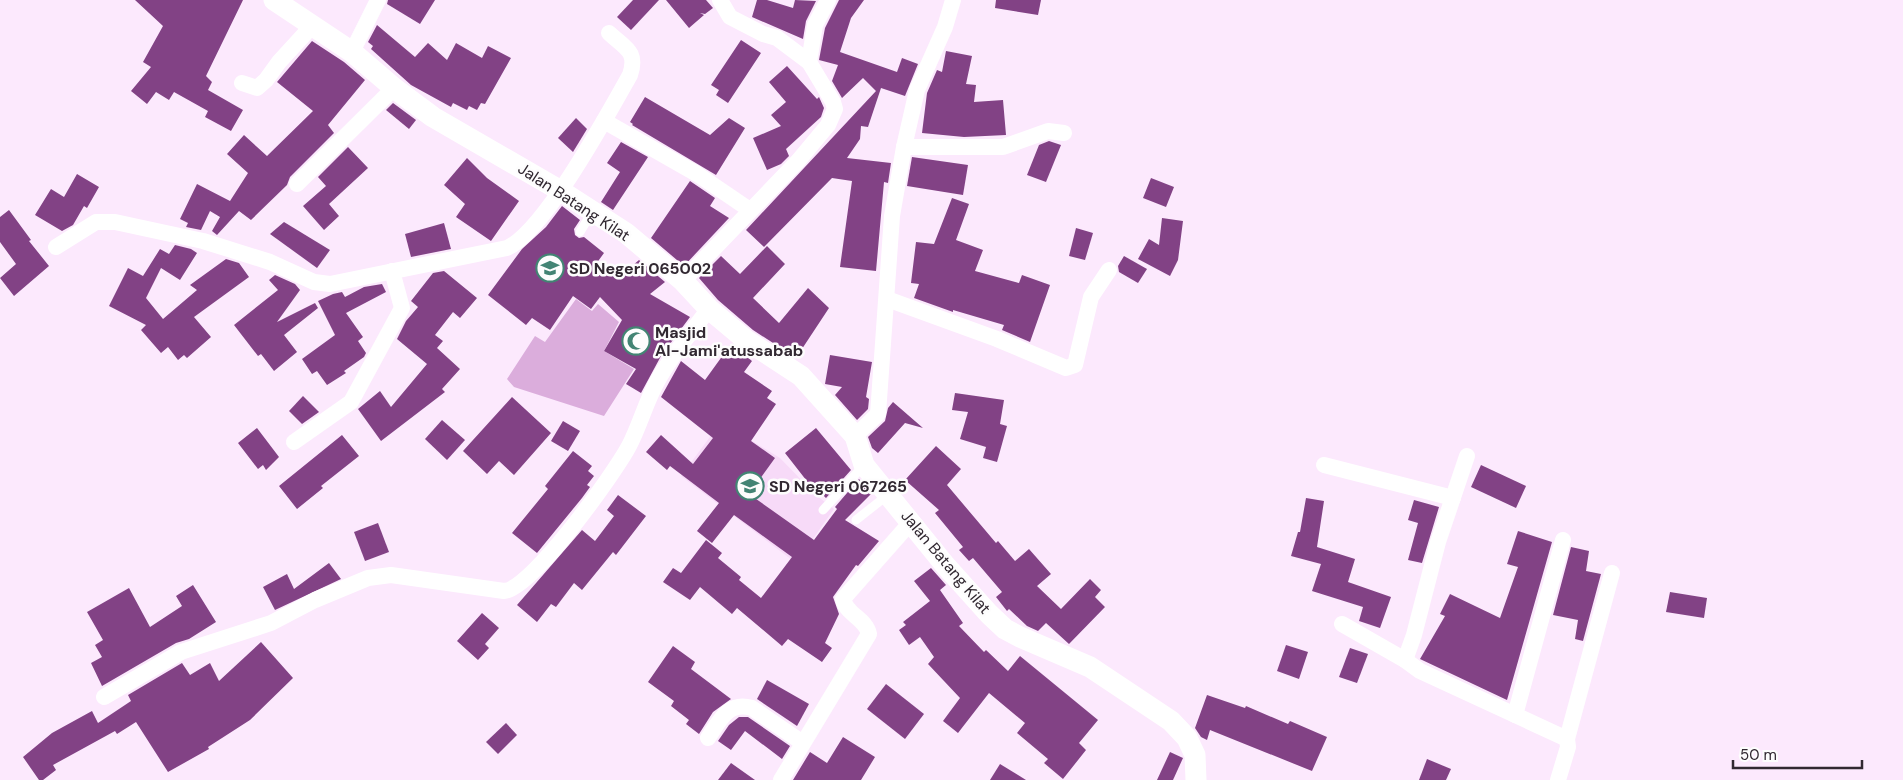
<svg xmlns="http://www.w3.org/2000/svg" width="1903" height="780" viewBox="0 0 1903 780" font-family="'DM Sans',sans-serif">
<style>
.built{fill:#f7daf8}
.green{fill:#dbaddc}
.building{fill:#824285}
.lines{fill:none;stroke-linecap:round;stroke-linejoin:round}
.service{stroke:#fff;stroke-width:9}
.minor{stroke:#fff;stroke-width:16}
.tertiary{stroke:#fff;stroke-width:21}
.labels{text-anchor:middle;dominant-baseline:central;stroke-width:5;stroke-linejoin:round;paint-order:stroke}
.street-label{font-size:16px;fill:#312831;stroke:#fdfdfd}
.poi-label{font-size:16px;font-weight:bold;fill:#312831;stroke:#fdfdfd;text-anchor:start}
</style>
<rect width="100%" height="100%" fill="#fce9fd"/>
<polygon class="built" points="721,422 780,458 816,495 834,509 796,563 681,476"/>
<polygon class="green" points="576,299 592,311 598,304 619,322 604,351 634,369 604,416 514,387 507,379 535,336 545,342"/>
<g class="building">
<polygon points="135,0 243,0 206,76 212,82 208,90 243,110 231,131 205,117 208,111 174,92 169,100 156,92 147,104 131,91 151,67 143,62 163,26"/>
<polygon points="388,0 435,0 420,24 387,4"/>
<polygon points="633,0 659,0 631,30 617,17"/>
<polygon points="666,0 706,0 713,8 705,14 700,13 704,15 689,28"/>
<polygon points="757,0 767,0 793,8 795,0 816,1 806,21 803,39 752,17"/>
<polygon points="839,0 864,0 851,18 840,52 897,72 902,58 918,64 905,96 881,88 868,127 861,126 860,139 847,158 891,163 888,183 884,182 876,271 840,267 852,181 832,178 764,247 746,230 876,91 863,78 842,98 832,81 838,65 819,60 825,28"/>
<polygon points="996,0 1041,0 1038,15 995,8"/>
<polygon points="377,25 415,57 428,43 447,60 456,43 482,58 488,46 511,58 485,104 481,103 477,110 469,106 467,110 453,103 451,107 411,85 371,49 373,46 368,42"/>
<polygon points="741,40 761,53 728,103 716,95 719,90 711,85"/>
<polygon points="312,41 344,62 365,80 328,125 334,133 290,177 287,185 251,220 239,211 217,235 212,231 220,217 210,211 201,230 186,227 188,223 180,219 197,184 230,201 248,173 227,154 244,135 267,156 313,111 277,82"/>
<polygon points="946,51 972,56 966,84 976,85 974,102 1003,100 1006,135 964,137 922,133 927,93 937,70 942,72"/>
<polygon points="787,66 817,99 819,97 824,108 821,117 786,149 789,156 781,164 767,170 753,138 781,126 771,115 786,102 769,82"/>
<polygon points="645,97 710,135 729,118 745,128 716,175 632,125 633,124 630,122"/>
<polygon points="393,103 416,120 409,129 386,110"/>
<polygon points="576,118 587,129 573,152 558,138"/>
<polygon points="1049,141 1061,145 1046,182 1027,175 1039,145"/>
<polygon points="621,142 648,157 613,210 601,202 620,172 607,163"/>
<polygon points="348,147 368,168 329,204 339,216 324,230 303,206 326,186 318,177"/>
<polygon points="912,157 968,165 963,195 907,186"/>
<polygon points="467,158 487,178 519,201 491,241 456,217 465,204 444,185"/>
<polygon points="77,174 99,187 87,208 84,206 73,225 62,231 35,215 51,189 64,197"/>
<polygon points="1151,178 1174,187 1166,207 1143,198"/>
<polygon points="690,181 715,198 710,206 729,218 684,266 651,238"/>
<polygon points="952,198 969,204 956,240 983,250 975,271 1019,283 1022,275 1050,285 1030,342 1002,330 1004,325 953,310 953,312 914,298 919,284 911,283 916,242 934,244"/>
<polygon points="562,206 580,220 574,229 575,235 579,238 584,237 604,253 596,264 617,279 639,260 665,282 650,294 690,317 661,356 641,393 626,384 636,369 604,351 622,320 600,297 591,309 573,296 550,330 532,318 526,325 488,295 522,249 546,227"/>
<polygon points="9,210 31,240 29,241 49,266 14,296 0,278 16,264 0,242 0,217"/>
<polygon points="1162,218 1183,221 1178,260 1170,276 1138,259 1149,239 1159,245"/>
<polygon points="284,222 330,250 317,268 270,234"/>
<polygon points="444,223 451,249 411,257 405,234"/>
<polygon points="1076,228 1093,233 1085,260 1069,256"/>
<polygon points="175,245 191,249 197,253 180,280 161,268 146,298 163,319 197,290 190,285 226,259 239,263 249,277 194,317 211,337 187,358 184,355 178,360 168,347 161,353 141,330 146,325 109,306 128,268 143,276 160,249 169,254"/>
<polygon points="767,246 785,264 753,298 779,323 808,288 829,308 796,358 753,330 718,300 699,278 721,256 740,274"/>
<polygon points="1124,256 1147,269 1138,283 1119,272 1118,266"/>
<polygon points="444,271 477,298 460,318 453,312 435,335 443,341 437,348 460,369 442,389 445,392 381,441 358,409 380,391 391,407 427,364 397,339 406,321 418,307 411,301 433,273"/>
<polygon points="275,275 295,284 300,290 277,322 315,303 318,308 284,335 297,352 274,371 261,354 258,356 234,325 278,290 269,280"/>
<polygon points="382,284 386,292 346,313 363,337 358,341 366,353 364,357 344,371 346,373 327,385 317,371 312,374 302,359 335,335 318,301 333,294 342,292 345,297 364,287"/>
<polygon points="731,344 752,361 744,372 772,391 767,398 776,404 751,441 775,458 749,494 814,540 837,509 835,507 859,479 871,494 845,520 879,541 858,566 856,565 833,597 839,614 825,643 832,648 822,662 788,639 782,646 737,608 732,614 700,587 690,600 663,582 673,568 681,573 706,540 722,553 718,558 741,577 739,580 761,598 792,557 734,515 712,543 697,531 719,503 670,466 667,470 646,452 661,435 693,464 713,438 661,397 681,361 705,380"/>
<polygon points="830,355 872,362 866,397 869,399 868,409 857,420 835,395 842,387 825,384"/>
<polygon points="955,393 1004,400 1000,424 1007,426 997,462 983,458 986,447 960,439 968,412 952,410"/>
<polygon points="303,396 319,412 302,424 289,411"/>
<polygon points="512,397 551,433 514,475 499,461 487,474 463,451"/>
<polygon points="893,402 923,428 905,423 878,453 872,448 868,437 885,421 888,408"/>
<polygon points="442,420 465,440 447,460 425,439"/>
<polygon points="563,421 580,431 568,451 551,441"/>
<polygon points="257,428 279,457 266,470 263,465 258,469 238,443"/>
<polygon points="816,428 851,470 826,498 820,492 817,494 785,453"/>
<polygon points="342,435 359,456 321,486 323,488 297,509 279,486"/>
<polygon points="936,446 961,469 947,485 996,543 998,541 1015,561 1029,549 1051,574 1037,586 1061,609 1090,579 1101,590 1095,597 1105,607 1069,644 1046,623 1038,631 1027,626 1009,609 1007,611 996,597 1002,592 973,558 969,561 959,550 963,547 935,513 939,510 905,480"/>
<polygon points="573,451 592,466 588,471 594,476 587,485 590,487 582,498 537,553 512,533 548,489 545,486"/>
<polygon points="1481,465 1526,486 1516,508 1471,487"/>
<polygon points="618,495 646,516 616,555 613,552 582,590 574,583 556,607 551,604 537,622 517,605 582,530 595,541 614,516 607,510"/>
<polygon points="1306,498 1324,501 1317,547 1355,559 1348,582 1391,597 1380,628 1359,621 1363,607 1312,591 1321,564 1291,556 1298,532 1300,532"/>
<polygon points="1414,500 1439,507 1422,563 1408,560 1418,523 1408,520"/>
<polygon points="378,523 389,552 365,561 354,532"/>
<polygon points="1518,531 1552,542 1507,700 1420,659 1445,616 1440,614 1450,594 1500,618 1518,567 1507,564"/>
<polygon points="1571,547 1589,551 1586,571 1601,574 1583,641 1575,639 1578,620 1553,615"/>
<polygon points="329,563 341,579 275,610 263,587 287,574 294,589"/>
<polygon points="931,568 946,585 940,590 963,623 959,626 984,652 986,650 1008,671 1020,656 1098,720 1079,743 1086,750 1063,779 1044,763 1048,759 1017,733 1025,723 989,693 958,733 943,721 960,698 928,664 934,657 920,637 909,645 899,630 906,625 903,622 930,601 914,581"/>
<polygon points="193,585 216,622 189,639 176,643 102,686 91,663 102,657 95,645 103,640 87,612 129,588 150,627 182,606 176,596"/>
<polygon points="1670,592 1707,598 1704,618 1666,612"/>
<polygon points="482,613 499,628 485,644 489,648 478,660 457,641"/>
<polygon points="261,642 293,678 250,720 208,747 209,749 168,772 136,722 117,734 115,731 53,765 56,770 43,780 39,780 23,757 52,733 92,711 98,723 131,701 128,695 182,663 190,675 210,663 219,681"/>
<polygon points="1286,645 1308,652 1299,679 1277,671"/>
<polygon points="673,646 695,662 691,669 731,699 713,712 699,734 686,724 689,720 671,706 674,701 648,682"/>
<polygon points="1350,648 1368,654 1357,683 1339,677"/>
<polygon points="767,680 809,704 797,726 757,699"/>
<polygon points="886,684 924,714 905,739 867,709"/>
<polygon points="1207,695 1245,708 1246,706 1288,724 1290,721 1327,737 1312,771 1210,730 1207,740 1201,737 1195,728"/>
<polygon points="739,717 748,717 790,746 782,759 745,731 731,750 718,741 729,725"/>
<polygon points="506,723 517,735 498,754 486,742"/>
<polygon points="843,737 875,757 861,780 793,780 810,752 827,763"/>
<polygon points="1170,752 1183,758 1173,780 1157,780"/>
<polygon points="1427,759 1451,769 1446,780 1419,780"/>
<polygon points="731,763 755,780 718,780"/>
<polygon points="1000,764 1026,780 990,780"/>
</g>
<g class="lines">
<g class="service">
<polyline points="580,232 592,212"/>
<polyline points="823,510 864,465"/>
<polyline points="856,520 889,494"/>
</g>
<g class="minor">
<polyline points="352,52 378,0"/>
<polyline points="809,62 815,25 828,0"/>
<polyline points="242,83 257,88 266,80 279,62 312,26"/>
<polyline points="604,121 697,174 750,210"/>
<polyline points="904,147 1003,147 1048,131 1064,133"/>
<polyline points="297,184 394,88"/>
<path d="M56 247 96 222H115L203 241 270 262 314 282 330 284 507 248C544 232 608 114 630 75 638 51 625 48 609 33"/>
<polyline points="683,281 798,161 828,125 835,109 833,102 809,62 777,38 763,34 730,17 720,0"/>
<polyline points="887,299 997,339 1066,368 1075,365 1091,297 1109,270"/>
<polyline points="855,436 878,414 892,216 904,147 917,90 945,27 953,0"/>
<polyline points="294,442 351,402 402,308 392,271"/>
<polyline points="1324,465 1453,498"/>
<polyline points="1342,624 1405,660 1420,671 1567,739 1568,747 1558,780"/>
<polyline points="1405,660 1414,635 1438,542 1467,456"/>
<path d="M104 697 181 652 271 623 315 600 368 578 391 575 504 591C532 589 614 474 629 446 640 425 646 401 658 380 672 354 692 331 709 309"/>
<polyline points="1515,715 1563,540"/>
<path d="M708 738C720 720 728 701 752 708L803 743"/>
<polyline points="1567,739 1612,573"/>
<path d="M781 780 869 634C866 618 846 615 843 599L911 522"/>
</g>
<polyline class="tertiary" points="274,0 352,52 394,88 433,117 561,191 626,233 683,281 709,309 746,340 801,376 855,436 864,465 945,565 989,614 1005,629 1020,637 1090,667 1171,721 1187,738 1195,755 1196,780"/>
</g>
<defs>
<g id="school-ring" transform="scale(1.4375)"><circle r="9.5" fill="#fdfdfd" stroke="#438474" stroke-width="1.5"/><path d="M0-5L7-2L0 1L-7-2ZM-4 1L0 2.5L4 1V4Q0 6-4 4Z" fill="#438474"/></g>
<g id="mosque-ring" transform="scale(1.4375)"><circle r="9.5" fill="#fdfdfd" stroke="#438474" stroke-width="1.5"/><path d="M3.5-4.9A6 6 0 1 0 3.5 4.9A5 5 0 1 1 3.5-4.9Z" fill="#438474"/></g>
</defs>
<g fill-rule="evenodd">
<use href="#school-ring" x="550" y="268"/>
<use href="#mosque-ring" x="636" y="341"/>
<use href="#school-ring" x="750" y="486"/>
</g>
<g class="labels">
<g class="street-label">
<text transform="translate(574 202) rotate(33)">Jalan Batang Kilat</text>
<text transform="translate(946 562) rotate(50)">Jalan Batang Kilat</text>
</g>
<g class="poi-label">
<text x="569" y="268">SD Negeri 065002</text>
<text x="655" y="332">Masjid<tspan x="655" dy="18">Al-Jami'atussabab</tspan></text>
<text x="769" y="486">SD Negeri 067265</text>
</g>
</g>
<path d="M1733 760v8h129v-8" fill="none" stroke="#312831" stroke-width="2.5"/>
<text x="1740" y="760" font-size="15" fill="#312831" stroke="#fdfdfd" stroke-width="4" paint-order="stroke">50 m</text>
</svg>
